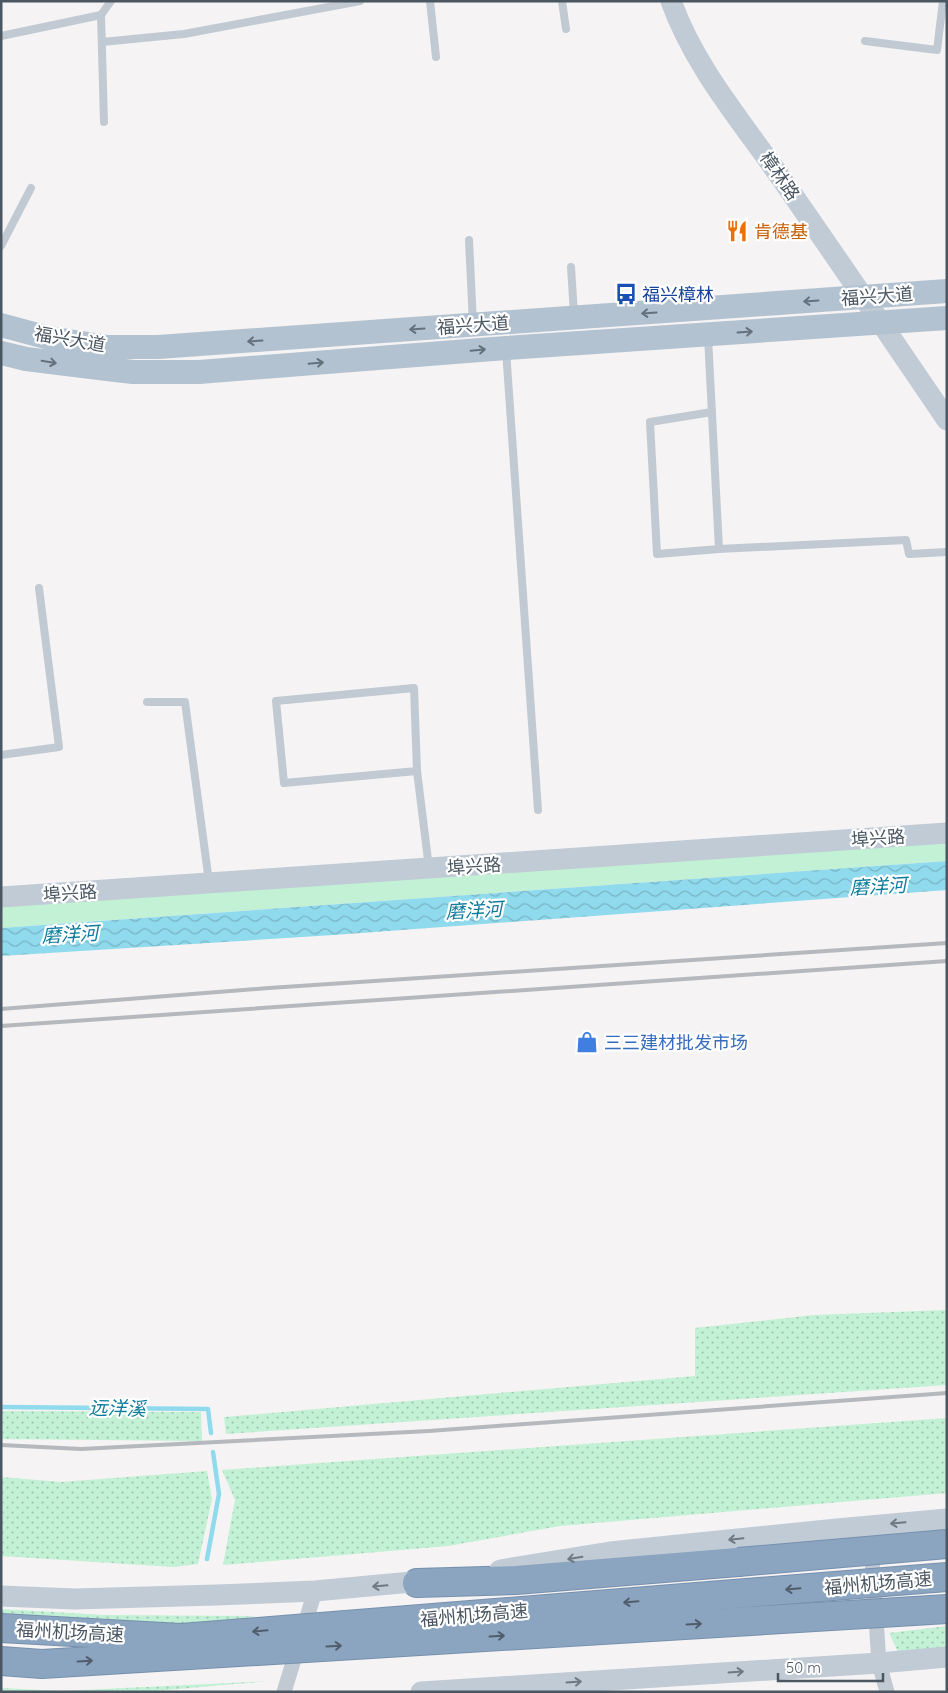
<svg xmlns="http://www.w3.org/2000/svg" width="948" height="1693" viewBox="0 0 948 1693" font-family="Quicksand,'Noto Sans SC',sans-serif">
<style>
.grass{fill:url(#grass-dots)}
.park{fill:#c3f1d5}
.water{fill:url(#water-waves)}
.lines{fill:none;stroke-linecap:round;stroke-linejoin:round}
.stream{stroke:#90daee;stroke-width:4.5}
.highway-casing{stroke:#7690ad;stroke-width:30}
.lane{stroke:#c1cad2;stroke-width:8}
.street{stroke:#c1cad2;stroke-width:15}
.secondary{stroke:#c1cbd6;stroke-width:21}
.primary{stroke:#b3c2d1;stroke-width:24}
.highway{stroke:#8ba5c1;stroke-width:28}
.rail{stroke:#b5b8bd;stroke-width:4}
.highway-bridge-casing{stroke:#7690ad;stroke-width:30;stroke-linecap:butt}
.highway-bridge{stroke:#8ba5c1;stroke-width:28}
.oneway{stroke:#64717d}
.oneway2{stroke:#6e7984}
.oneway3{stroke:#505e6b}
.labels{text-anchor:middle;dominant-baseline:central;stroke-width:4.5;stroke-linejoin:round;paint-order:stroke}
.street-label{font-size:18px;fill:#4a5661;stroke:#fff}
.food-label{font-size:18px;fill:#c56008;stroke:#fff;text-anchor:start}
.transit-label{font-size:18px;fill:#164399;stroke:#fff;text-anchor:start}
.shop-label{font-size:18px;fill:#366cbe;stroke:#fff;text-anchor:start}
.water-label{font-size:19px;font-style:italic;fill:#0c7c9b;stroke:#fff}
</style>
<defs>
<pattern id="grass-dots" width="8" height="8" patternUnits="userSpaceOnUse" patternTransform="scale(1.25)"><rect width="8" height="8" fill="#c3f1d5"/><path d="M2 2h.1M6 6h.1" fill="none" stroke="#a0c6b0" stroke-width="1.8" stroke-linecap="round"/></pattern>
<pattern id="water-waves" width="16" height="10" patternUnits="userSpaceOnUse" patternTransform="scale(1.25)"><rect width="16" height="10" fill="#90daee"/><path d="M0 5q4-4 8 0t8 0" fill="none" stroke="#78b4c4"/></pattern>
</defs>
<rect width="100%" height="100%" fill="#f5f3f3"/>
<g class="grass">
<polygon points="947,1310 947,1385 226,1434 224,1417 695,1376 695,1328 814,1315"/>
<polygon points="1,1411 201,1412 202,1441 1,1439"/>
<polygon points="947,1418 947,1493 560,1526 448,1546 223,1565 235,1500 222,1470"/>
<polygon points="207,1471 212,1499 198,1564 174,1567 1,1556 1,1477 61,1482"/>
<polygon points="1,1609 105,1615 256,1616 198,1626 1,1620"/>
<polygon points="947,1626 947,1650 899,1654 889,1633"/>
<polygon points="269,1681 143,1692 1,1692 1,1688 61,1691"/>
</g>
<polygon class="park" points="947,837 947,861 1,928 1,900"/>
<polygon class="water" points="947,861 947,890 334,935 1,956 1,928"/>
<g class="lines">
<g class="stream">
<polyline points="1,1407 208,1409 211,1433"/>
<polyline points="207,1559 219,1494 213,1452"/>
</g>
<g class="highway-casing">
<polyline id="highway" points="417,1583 516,1580 738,1562"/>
</g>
<g class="lane">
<polyline points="430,1 436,57"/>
<polyline points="562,1 566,29"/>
<polyline points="1,36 101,15"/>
<polyline points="865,41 937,50 943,1"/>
<polyline points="102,42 184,34 360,1"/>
<polyline points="104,122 101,15 111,1"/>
<polyline points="469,240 473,323"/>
<polyline points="1,246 31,188"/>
<polyline points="571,267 574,314"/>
<polyline points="708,337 719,549 906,540 909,554 947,552"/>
<polyline points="506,350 538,810"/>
<polyline points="712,412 650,422 657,554 719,549"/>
<polygon points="414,688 417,771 284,783 276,701"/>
<polyline points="147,702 185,702 209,882"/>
<polyline points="1,755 59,747 39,588"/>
<polyline points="417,771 429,868"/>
</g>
<g class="street">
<polyline points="871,1545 879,1663 887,1692"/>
<polyline points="284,1692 315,1591"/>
</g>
<g class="secondary">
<path d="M671 1C694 66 742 122 781 178 837 258 892 339 947 420"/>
<polyline points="1,897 947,833"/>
<polyline points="500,1570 610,1552 837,1529 947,1519"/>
<polyline points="1,1596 75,1599 216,1595 315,1591 433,1580"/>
<polyline points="421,1692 879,1663 947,1657"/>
</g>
<g class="primary">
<polyline points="1,325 49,338 108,347 158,347 947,291"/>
<polyline points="1,353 26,359 107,369 133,372 199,372 506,348 947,318"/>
</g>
<use href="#highway" class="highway"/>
<g class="rail">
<polyline points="1,1009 269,988 947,943"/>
<polyline points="1,1026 947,961"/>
<polyline points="1,1445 81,1449 429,1431 947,1393"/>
</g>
<g class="highway-bridge-casing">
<g id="highway-bridge">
<polyline points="738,1562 947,1544"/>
<polyline points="1,1628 181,1638 947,1577"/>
<polyline points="1,1661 42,1664 947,1609"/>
</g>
</g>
<use href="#highway-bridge" class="highway-bridge"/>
</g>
<defs><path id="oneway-shaft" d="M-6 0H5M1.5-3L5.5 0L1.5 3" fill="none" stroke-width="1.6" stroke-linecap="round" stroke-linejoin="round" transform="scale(1.25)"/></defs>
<g class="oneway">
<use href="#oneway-shaft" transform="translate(811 301) rotate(176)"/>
<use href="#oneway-shaft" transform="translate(649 313) rotate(176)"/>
<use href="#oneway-shaft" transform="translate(417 329) rotate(176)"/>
<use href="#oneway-shaft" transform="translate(745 332) rotate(-4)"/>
<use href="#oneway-shaft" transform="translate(255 341) rotate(176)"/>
<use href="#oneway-shaft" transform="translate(478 350) rotate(-5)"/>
<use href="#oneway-shaft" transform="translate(49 362) rotate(9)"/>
<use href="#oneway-shaft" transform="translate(316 363) rotate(-5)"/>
</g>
<g class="oneway2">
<use href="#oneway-shaft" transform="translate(898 1523) rotate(175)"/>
<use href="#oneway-shaft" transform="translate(736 1539) rotate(174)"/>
<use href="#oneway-shaft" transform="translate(575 1558) rotate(171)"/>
<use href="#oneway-shaft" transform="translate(380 1586) rotate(175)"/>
<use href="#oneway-shaft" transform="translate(736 1672) rotate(-4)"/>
<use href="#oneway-shaft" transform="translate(574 1682) rotate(-4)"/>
</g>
<g class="oneway3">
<use href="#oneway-shaft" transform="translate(793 1589) rotate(175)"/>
<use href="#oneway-shaft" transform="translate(631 1602) rotate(175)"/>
<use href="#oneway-shaft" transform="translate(694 1624) rotate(-3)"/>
<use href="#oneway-shaft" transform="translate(260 1631) rotate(175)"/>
<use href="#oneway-shaft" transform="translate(497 1636) rotate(-3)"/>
<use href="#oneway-shaft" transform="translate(334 1646) rotate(-3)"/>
<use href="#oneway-shaft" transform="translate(85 1661) rotate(-3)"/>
</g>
<defs>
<g id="restaurant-bare" transform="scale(1.725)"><path d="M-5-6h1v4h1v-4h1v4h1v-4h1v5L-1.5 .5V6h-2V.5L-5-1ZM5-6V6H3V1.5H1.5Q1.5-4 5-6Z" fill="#e8710a" stroke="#fff" stroke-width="2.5" paint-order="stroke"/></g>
<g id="bus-bare" transform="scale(1.725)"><path d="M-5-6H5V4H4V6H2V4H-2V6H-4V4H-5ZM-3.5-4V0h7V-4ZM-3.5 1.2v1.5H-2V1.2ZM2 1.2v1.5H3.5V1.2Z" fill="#1a4fb4" stroke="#fff" stroke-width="2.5" paint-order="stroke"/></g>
<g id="shop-bare" transform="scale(1.725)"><path d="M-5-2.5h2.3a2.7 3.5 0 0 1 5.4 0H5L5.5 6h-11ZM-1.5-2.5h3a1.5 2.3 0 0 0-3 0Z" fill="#3f7fe0" stroke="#fff" stroke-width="2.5" paint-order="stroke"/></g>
</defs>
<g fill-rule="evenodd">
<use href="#restaurant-bare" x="737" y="231"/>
<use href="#bus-bare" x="626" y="294"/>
<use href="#shop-bare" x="587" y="1042"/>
</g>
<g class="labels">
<g class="street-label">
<text transform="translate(780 176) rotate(55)">樟林路</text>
<text transform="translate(877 296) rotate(-4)">福兴大道</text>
<text transform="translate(473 325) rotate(-4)">福兴大道</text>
<text transform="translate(70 339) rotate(10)">福兴大道</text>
<text transform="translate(878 838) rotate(-4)">埠兴路</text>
<text transform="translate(474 866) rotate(-4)">埠兴路</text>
<text transform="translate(70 893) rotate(-4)">埠兴路</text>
<text transform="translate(878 1583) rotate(-5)">福州机场高速</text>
<text transform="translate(474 1615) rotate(-5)">福州机场高速</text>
<text transform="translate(70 1632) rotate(3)">福州机场高速</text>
</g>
<g class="food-label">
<text x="754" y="231">肯德基</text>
</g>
<g class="transit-label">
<text x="642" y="294">福兴樟林</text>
</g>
<g class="shop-label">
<text x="604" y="1042">三三建材批发市场</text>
</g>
<g class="water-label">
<text transform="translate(878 886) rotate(-3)">磨洋河</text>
<text transform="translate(474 910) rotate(-3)">磨洋河</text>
<text transform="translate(70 934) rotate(-3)">磨洋河</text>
<text transform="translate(117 1408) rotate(1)">远洋溪</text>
</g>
</g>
<rect width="948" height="1693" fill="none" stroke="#4a5661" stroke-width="5"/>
<path d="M778 1673v8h105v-8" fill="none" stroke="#4a5661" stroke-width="2.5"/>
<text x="786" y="1673" font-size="15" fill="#4a5661" stroke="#ffffff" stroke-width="4" paint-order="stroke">50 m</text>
</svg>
